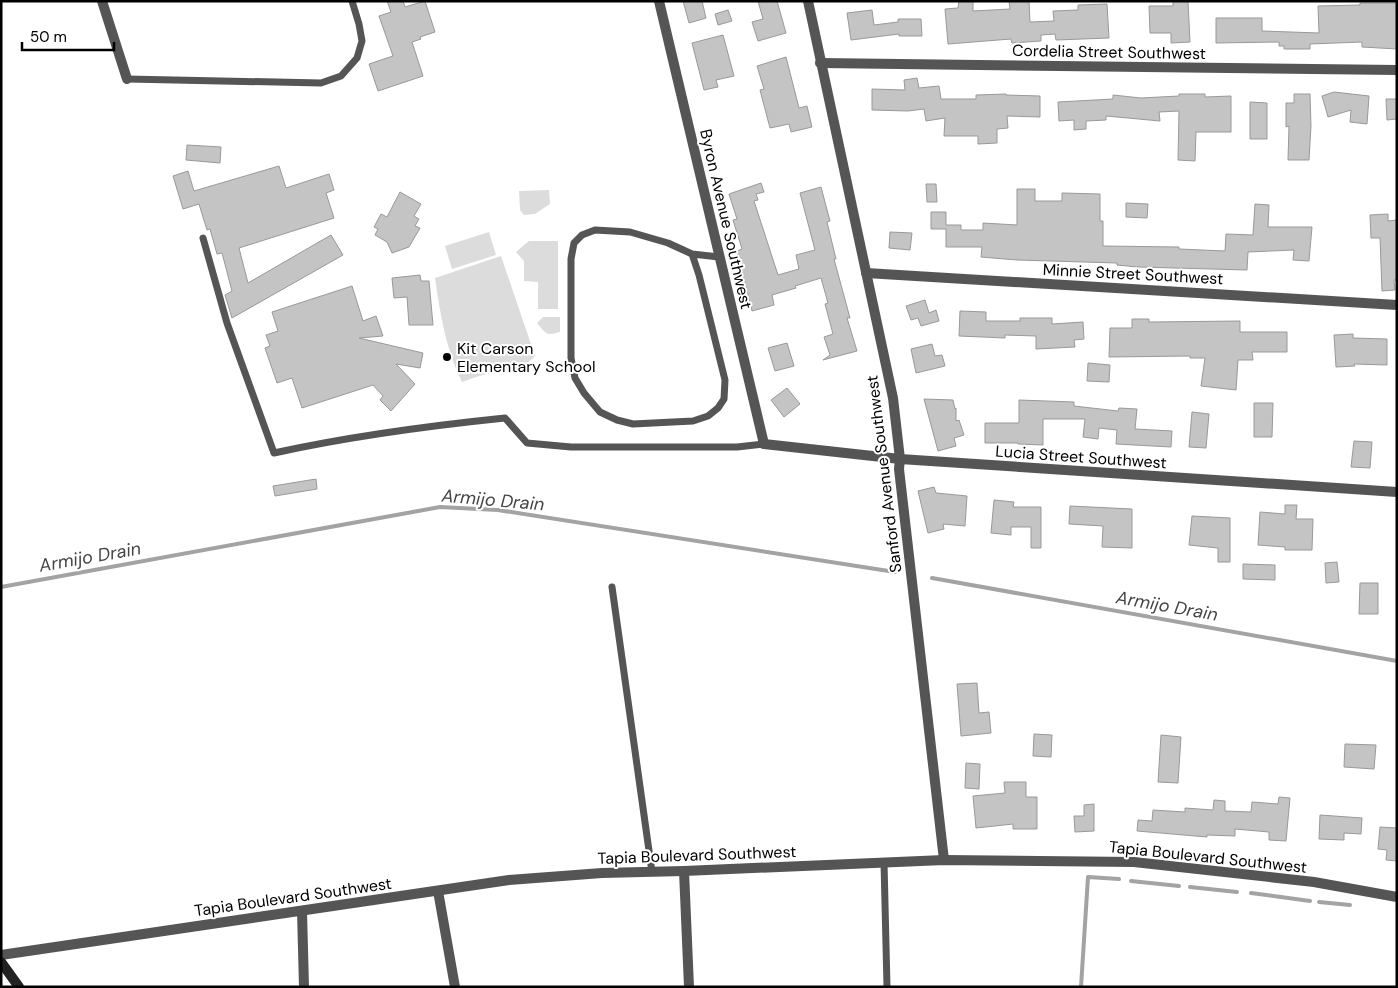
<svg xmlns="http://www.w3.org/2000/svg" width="1398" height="988" viewBox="0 0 1398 988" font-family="'DM Sans',sans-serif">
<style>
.green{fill:#dcdcdc}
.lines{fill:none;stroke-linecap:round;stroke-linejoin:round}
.stream{stroke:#a3a3a3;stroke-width:4}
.building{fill:#c4c4c4;stroke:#999}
.service{stroke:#555;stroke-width:7}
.minor{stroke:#555;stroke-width:10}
.tertiary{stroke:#555;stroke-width:10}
.secondary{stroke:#222;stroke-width:10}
.poi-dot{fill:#000;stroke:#fff;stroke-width:2}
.labels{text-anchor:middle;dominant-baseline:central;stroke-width:4;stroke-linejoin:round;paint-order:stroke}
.street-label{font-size:16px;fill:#000;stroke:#fff}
.poi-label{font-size:16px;fill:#000;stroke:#fff;text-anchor:start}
.water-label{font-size:18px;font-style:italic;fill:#444;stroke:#fff}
</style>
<rect width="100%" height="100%" fill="#fff"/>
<g class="green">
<polygon points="549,190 550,204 535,214 524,215 520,210 519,191"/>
<polygon points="489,232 496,255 452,269 445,246"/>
<polygon points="529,241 558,241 558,309 538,309 538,282 524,281 524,261 516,252"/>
<path d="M501 256 535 356C518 372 516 368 496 372 484 374 473 378 462 382 446 350 440 313 435 278Z"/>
<path d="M543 317H560V332C546 336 546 334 537 323Z"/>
</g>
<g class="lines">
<g class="stream">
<polyline points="932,578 1397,661"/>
<polyline points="1,587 440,507 498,510 895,572"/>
<polyline points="1131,881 1179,886"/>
<polyline points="1190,887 1237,892"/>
<polyline points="1251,893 1310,901"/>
<polyline points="1319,902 1350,905"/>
<polyline points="1081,987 1088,877 1119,879"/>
</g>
</g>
<g class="building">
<polygon points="387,1 403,1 405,7 425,1 435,32 420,37 421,39 412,42 423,76 378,91 369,64 393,56 379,16 391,12"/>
<polygon points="683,1 702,1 706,18 689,23"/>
<polygon points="758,1 777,1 786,33 758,41 752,22 763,19"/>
<polygon points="959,1 973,1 973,11 1010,9 1009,1 1029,1 1030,22 1054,21 1053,11 1078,10 1078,5 1107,4 1109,38 1056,40 1055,34 1041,35 1041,41 1012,43 1011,39 948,44 945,9 958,8"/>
<polygon points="1173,1 1188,1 1190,42 1171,43 1171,33 1150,33 1149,6 1173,6"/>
<polygon points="1360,3 1397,3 1397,49 1362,47 1362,42 1310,44 1310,49 1284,49 1284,46 1279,46 1279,42 1216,43 1216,18 1262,18 1262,31 1319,33 1318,6 1360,5"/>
<polygon points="728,10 732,21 718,25 715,14"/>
<polygon points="872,10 874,25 898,22 898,19 921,19 922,36 899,36 899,34 851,40 847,13"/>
<polygon points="723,35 734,76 716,80 718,87 704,90 692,43"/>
<polygon points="786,57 799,108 807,106 812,127 791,132 789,124 770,128 760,90 764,89 757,66"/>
<polygon points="917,78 919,88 939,86 941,99 976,99 976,95 1006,94 1006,95 1040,96 1040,117 1007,116 1008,128 997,129 997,143 978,144 978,136 944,136 945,118 926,121 924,109 908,111 872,110 872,89 905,90 904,80"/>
<polygon points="1334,92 1369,96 1367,124 1350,122 1351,110 1328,117 1322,96"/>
<polygon points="1179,94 1205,94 1205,97 1231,96 1231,132 1196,132 1195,161 1178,160 1179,111 1159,112 1160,121 1106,116 1106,120 1086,121 1086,129 1074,130 1074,120 1059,121 1058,102 1113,99 1113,95 1141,98 1179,96"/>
<polygon points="1294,94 1310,94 1311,126 1309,160 1288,160 1289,126 1286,127 1286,103 1294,103"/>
<polygon points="1386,99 1397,99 1397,119 1387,120"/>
<polygon points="1250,102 1267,103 1267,139 1250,139"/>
<polygon points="187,145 221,147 220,163 186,160"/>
<polygon points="279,166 286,188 329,174 334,190 326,193 334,218 239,248 248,283 331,235 343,255 232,318 225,295 232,291 222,253 217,254 210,229 207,230 199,204 183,209 173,176 188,171 194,191"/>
<polygon points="761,183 764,192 756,194 758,200 754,201 778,275 799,269 796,255 815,250 800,193 821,187 830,221 827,222 836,259 834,259 850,318 847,318 857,351 823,360 830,355 824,337 833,334 825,304 828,303 821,278 795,286 796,288 772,295 774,305 752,311 737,251 742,249 733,220 737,219 729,194"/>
<polygon points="926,184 936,184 937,202 927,202"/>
<polygon points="1017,189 1035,189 1035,201 1062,201 1062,193 1100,194 1100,221 1103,221 1103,246 1179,247 1179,249 1225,251 1226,234 1253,235 1255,204 1269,205 1268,227 1312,227 1309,261 1293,260 1294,250 1248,252 1247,270 1138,267 1117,265 1117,263 1017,260 981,257 982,247 946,247 946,229 931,229 931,212 946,212 946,225 961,225 961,230 983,230 983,223 1017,225"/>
<polygon points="400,192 421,204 414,216 419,219 415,226 420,228 409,247 392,253 387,242 375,235 378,229 374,227 381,214 387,217"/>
<polygon points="1126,203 1148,204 1147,218 1126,217"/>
<polygon points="1388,214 1388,221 1397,220 1397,280 1394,280 1395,290 1382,291 1380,238 1371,238 1370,215"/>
<polygon points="890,232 912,233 910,250 889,248"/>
<polygon points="420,275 421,281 429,281 433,325 409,325 407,297 394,298 392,278"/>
<polygon points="352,286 363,321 376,316 383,336 359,338 423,353 420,368 396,364 415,384 391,411 380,400 383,396 373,385 302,408 292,378 277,383 265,348 270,346 266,335 278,331 272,312"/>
<polygon points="925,300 929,313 936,310 939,321 921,326 918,318 911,320 906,306"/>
<polygon points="960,311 986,312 986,321 1020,321 1020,318 1052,318 1052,324 1083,322 1084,339 1074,340 1075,347 1036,349 1036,336 1005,335 1005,338 959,336"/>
<polygon points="1132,319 1149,319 1149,322 1240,321 1240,332 1287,332 1287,352 1252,352 1253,360 1238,360 1236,390 1201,386 1205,358 1190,358 1190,356 1109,357 1110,328 1132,328"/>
<polygon points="1353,334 1353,338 1387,339 1387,365 1354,364 1355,366 1336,367 1334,335"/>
<polygon points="787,343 794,366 775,371 768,348"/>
<polygon points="932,344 935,356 942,355 945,366 916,373 911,349"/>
<polygon points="1088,363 1110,365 1109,382 1087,381"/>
<polygon points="787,388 800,404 784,417 771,400"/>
<polygon points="924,399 953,400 955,409 956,408 956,421 959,420 964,435 954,438 956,446 938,451"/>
<polygon points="1019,400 1074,402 1074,406 1118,411 1119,408 1137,409 1135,429 1172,431 1171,447 1116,444 1117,430 1099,428 1098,439 1083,437 1085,419 1043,419 1043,445 1018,444 1018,443 985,443 985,423 1019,423"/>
<polygon points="1254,403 1273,403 1272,437 1254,437"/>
<polygon points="1192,412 1209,414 1206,448 1189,447"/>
<polygon points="1354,441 1372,442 1370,468 1351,467"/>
<polygon points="316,479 317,489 275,496 273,486"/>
<polygon points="934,487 936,493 967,496 965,526 943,524 944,529 928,533 918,491"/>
<polygon points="994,500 1014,502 1013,507 1041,507 1041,548 1031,548 1031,527 1011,527 1011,535 991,533"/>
<polygon points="1285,505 1297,505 1296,519 1313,519 1312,550 1285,550 1285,547 1258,545 1260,512 1285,514"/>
<polygon points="1070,506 1132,509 1132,548 1102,547 1103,526 1069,524"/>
<polygon points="1192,516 1230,518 1230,562 1218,562 1218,548 1189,545"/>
<polygon points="1337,562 1339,582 1326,583 1325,563"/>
<polygon points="1243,564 1275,565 1275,580 1243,579"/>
<polygon points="1360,583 1378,583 1378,614 1359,614"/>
<polygon points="977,683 979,713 989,712 991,733 961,736 957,684"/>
<polygon points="1034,734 1052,735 1051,757 1033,756"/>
<polygon points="1161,735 1181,737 1178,783 1158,782"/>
<polygon points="1345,744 1376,745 1374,769 1344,767"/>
<polygon points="966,763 980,764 979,789 965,788"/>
<polygon points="1004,782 1026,782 1026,797 1037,797 1037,829 1013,829 1013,824 976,828 973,796 1005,793"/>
<polygon points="1279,797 1290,798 1286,841 1269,840 1269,832 1235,829 1235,836 1207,835 1207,837 1137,831 1138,820 1152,821 1153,810 1185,812 1185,808 1213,810 1214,800 1225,801 1225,811 1251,812 1252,802 1278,804"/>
<polygon points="1094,804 1094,831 1075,832 1074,816 1084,816 1084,805"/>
<polygon points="1320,815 1362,818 1361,834 1344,833 1344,840 1319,839"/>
<polygon points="1380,827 1397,828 1397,861 1386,860 1387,850 1378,849"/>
</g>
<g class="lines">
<g class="service">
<polyline points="127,79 321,83 341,76 357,58 362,41 359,24 352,1"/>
<path d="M203 238 227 323 274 453C351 436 427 426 505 418L527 443 571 447H737L764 444"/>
<polyline points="692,254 699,275 725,380 724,399 718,408 708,416 693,421 633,424 617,420 600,412 584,393 575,378 571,358 571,259 574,243 582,235 595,230 630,232 668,243 692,254 719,257"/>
<polyline points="612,587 652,872"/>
<polyline points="884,862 887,987"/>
</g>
<g class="minor">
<polyline points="102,1 127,79"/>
<polyline points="659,1 764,444 900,459 1397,492"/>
<polyline points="808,1 893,398 900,459 899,469 944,860"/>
<polyline points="820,63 1397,70"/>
<polyline points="866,273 1397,305"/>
<polyline points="684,871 689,987"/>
<polyline points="438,891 455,987"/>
<polyline points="302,911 304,987"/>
</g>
<polyline class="tertiary" points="1,955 509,880 602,873 684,871 944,860 1134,862 1314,882 1397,897"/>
<polyline class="secondary" points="1,962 19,987"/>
</g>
<circle class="poi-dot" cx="447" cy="357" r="5"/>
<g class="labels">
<g class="street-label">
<text transform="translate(1109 52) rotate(1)">Cordelia Street Southwest</text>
<text transform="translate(726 219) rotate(77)">Byron Avenue Southwest</text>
<text transform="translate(1133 274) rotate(3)">Minnie Street Southwest</text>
<text transform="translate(1081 457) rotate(4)">Lucia Street Southwest</text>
<text transform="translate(884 474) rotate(-97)">Sanford Avenue Southwest</text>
<text transform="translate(697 855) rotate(-2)">Tapia Boulevard Southwest</text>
<text transform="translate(1208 857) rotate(6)">Tapia Boulevard Southwest</text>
<text transform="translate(293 897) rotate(-8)">Tapia Boulevard Southwest</text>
</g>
<g class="poi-label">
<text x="457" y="348">Kit Carson<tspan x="457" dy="18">Elementary School</tspan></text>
</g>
<g class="water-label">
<text transform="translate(493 500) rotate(5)">Armijo Drain</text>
<text transform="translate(90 557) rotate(-10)">Armijo Drain</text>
<text transform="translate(1167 606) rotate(10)">Armijo Drain</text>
</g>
</g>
<rect width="1398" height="988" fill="none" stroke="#000000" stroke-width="5"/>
<path d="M22 42v8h92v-8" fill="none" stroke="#000000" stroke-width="2.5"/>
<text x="30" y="42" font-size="15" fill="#000000" stroke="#ffffff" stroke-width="4" paint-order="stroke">50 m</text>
</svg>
